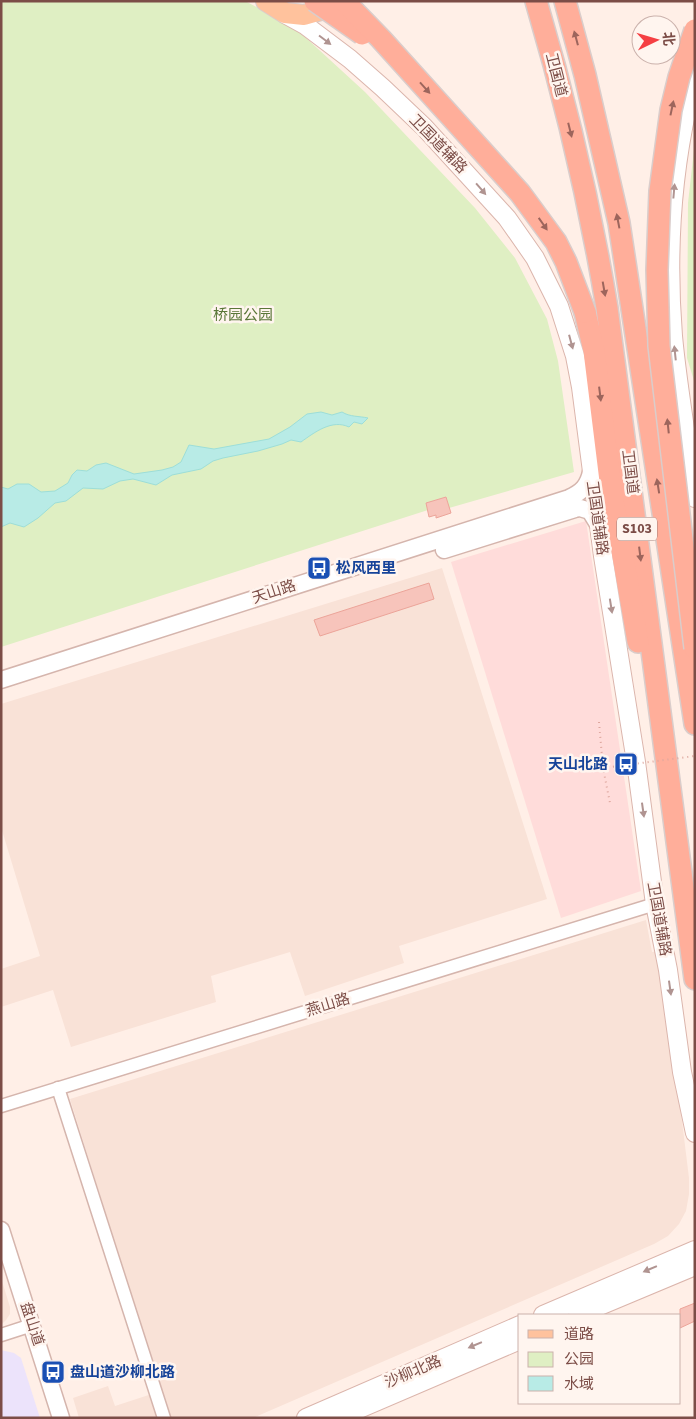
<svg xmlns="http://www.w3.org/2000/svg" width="696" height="1419" viewBox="0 0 696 1419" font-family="'Source Sans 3','Noto Sans SC',sans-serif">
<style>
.residential{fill:#f9e2d7}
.commercial{fill:#ffdcda}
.education{fill:#ece3fb}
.green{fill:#dfefc3}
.water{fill:#b8ebe6;stroke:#9dded8}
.building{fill:#f7c4bb;stroke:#eca499}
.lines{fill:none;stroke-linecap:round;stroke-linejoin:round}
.minor-casing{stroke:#d5b5ad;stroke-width:15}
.tertiary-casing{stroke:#d5b5ad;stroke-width:19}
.secondary-casing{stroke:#dbb5ac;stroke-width:20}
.primary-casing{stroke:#dacdcb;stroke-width:22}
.trunk-casing{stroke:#dacdcb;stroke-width:24}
.path{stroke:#dda69d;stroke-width:2;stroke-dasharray:1 4;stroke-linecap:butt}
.minor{stroke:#fff;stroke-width:12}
.tertiary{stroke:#fff;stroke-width:16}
.secondary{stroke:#fff;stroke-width:18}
.primary{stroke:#ffc29d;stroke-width:20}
.trunk{stroke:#ffae9a;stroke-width:21}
.trunk-bridge-casing{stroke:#dacdcb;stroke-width:24;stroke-linecap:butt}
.path-bridge{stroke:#dda69d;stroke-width:2;stroke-dasharray:1 4;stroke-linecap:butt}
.trunk-bridge{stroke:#ffae9a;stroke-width:21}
.oneway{fill:#9d655c}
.oneway2{fill:#b09491}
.labels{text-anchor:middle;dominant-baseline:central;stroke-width:5;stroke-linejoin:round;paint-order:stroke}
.shield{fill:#fff5ef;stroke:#a37f79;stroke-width:1}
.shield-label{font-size:14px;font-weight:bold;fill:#7c4d47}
.street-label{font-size:15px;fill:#7c4d47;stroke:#fff5ef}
.park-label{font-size:15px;fill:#5a7738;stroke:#fff5ef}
.transit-label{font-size:15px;font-weight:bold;fill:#164399;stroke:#fff5ef;text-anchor:start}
</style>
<rect width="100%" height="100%" fill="#ffefe7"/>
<g class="residential">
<polygon points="442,568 547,899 399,946 404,963 305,996 290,952 211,976 216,1002 71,1047 53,990 1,1007 1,969 40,956 1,827 1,704"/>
<polygon points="646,920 652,952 659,951 662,959 689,1178 689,1194 686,1211 679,1224 668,1236 654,1244 253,1418 79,1418 73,1398 108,1386 115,1406 161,1391 70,1099"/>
<polygon points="1,1278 10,1307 10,1314 6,1320 1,1325"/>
</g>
<polygon class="commercial" points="586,521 641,891 561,918 451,562"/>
<polygon class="education" points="1,1350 14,1353 21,1358 40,1418 1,1418"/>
<g class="green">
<polygon points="1,1 245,1 293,26 365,92 475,208 515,258 547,319 558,361 574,472 449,508 446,497 426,503 428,510 1,647"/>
<polygon points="695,141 695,384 687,358 688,203"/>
</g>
<path class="water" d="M321 412 332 415 342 412C350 417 359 416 368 418L362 424 354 422 349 427C332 419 315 432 301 442L291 440 282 444 258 451 223 458 213 461 201 469 172 475 156 485 133 479 120 481 103 489 83 488 66 501 55 503 38 518 24 527 10 523 1 527V487L8 489 17 484H29L41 492 55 491 68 483 72 475 77 470 87 471 96 465 106 463 134 474 162 470 173 467 181 462 189 445 214 449 269 439 290 427 307 414Z"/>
<g class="building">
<polygon points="446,497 451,513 436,518 436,515 429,517 426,503"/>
<polygon points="429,583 434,599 320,636 314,620"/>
<polygon points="695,1303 695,1321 680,1328 680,1309"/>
</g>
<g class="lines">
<g class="minor-casing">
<g id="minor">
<polyline points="58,1088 164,1418"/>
<polyline points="1,1106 655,904"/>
<polyline points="1,1335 32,1325"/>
</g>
</g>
<g class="tertiary-casing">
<g id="tertiary">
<polyline points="444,550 575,509 580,508 590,511 598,524"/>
<path d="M1 680 569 498C582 492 588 486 591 472"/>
<polyline points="1,1230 61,1418"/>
</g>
</g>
<g class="secondary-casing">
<g id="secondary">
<polyline points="285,14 305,25 350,59 383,88 424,127 507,218 535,258 559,306 575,356 581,387 603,556 636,762 655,904 668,970 682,1072 695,1133"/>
<path d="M695 76C672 161 666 248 673 336 678 390 688 444 695 498"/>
<polyline points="543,1315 695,1250"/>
<polyline points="578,1315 695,1266"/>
<polyline points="306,1418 520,1325"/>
<polyline points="338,1418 520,1340"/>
</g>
</g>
<g class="primary-casing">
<polyline id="primary" points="266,1 285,13 304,15 339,5"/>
</g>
<g class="trunk-casing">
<g id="trunk">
<path d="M536 1C566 102 590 205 607 308L695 979"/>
<polyline points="565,1 585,75 619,223 695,724"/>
<polyline points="585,312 594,351 611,489 638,642"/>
</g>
</g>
<polyline class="path" points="599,722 603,768 610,803"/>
<use href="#minor" class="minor"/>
<use href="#tertiary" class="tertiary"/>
<use href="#secondary" class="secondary"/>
<use href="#primary" class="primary"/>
<use href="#trunk" class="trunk"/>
<g class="trunk-bridge-casing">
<g id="trunk-bridge">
<polyline points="315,1 362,34"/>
<polyline points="344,1 381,39 520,193 556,242 566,262 585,312"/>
<polyline points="695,30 679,77 671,110 660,191 657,270 659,346 695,648"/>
</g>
</g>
<polyline class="path-bridge" points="603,768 695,756"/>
<use href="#trunk-bridge" class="trunk-bridge"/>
</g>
<defs><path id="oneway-solid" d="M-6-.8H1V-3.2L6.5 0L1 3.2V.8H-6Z" transform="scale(1.25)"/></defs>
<g class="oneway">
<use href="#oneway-solid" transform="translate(576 38) rotate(-105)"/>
<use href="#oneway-solid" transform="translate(425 88) rotate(48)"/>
<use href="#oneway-solid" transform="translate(672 108) rotate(-78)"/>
<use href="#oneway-solid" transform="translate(570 130) rotate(76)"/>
<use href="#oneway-solid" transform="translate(618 221) rotate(-101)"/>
<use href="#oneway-solid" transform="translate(543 224) rotate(55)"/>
<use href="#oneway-solid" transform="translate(604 289) rotate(80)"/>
<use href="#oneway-solid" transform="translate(600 394) rotate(83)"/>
<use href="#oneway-solid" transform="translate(668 426) rotate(-96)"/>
<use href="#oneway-solid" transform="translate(658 486) rotate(-99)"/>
<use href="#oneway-solid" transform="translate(640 554) rotate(83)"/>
</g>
<g class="oneway2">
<use href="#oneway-solid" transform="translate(325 40) rotate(37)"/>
<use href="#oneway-solid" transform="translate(481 189) rotate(49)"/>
<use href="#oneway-solid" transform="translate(674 191) rotate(-85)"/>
<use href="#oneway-solid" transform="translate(571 342) rotate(75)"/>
<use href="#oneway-solid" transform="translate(675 353) rotate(-96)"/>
<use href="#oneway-solid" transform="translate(611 606) rotate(81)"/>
<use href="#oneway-solid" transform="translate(643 810) rotate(82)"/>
<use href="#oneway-solid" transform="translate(670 988) rotate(82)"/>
<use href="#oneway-solid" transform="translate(650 1269) rotate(157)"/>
<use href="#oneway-solid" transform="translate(475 1345) rotate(157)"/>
</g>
<defs>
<g id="bus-square" transform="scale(1.25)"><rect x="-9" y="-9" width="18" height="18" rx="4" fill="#1a4fb4" stroke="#fff5ef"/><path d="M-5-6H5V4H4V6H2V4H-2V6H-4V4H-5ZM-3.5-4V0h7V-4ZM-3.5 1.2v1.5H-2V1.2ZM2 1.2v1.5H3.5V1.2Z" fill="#fff"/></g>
</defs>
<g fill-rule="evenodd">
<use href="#bus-square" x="319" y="568"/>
<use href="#bus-square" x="626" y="764"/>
<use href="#bus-square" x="53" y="1372"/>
</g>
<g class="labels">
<rect class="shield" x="617" y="517.5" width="40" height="23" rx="4"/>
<g class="shield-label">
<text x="637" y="529">S103</text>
</g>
<g class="street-label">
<text transform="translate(556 75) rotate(76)">卫国道</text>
<text transform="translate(438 144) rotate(46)">卫国道辅路</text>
<text transform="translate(630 472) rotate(83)">卫国道</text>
<text transform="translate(597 518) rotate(82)">卫国道辅路</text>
<text transform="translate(274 592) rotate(-18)">天山路</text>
<text transform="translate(659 919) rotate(80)">卫国道辅路</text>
<text transform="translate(328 1005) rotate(-17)">燕山路</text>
<text transform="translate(32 1324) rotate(72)">盘山道</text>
<text transform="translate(413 1372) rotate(-23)">沙柳北路</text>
</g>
<g class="park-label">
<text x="243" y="315">桥园公园</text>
</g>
<g class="transit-label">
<text x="336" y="568">松风西里</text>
<text x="608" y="764" text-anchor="end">天山北路</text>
<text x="70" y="1372">盘山道沙柳北路</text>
</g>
</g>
<rect width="696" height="1419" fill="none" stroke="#7c4d47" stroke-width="5"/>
<rect x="518" y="1314" width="162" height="90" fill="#fff5ef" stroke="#cbb2ac"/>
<rect x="528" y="1330" width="25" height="8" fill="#ffc29d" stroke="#cbb2ac"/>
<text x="564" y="1339" font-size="15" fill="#7c4d47">道路</text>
<rect x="528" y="1352" width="25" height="15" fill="#dfefc3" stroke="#cbb2ac"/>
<text x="564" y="1364" font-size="15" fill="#7c4d47">公园</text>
<rect x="528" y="1376" width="25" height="15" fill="#b8ebe6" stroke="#cbb2ac"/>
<text x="564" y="1389" font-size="15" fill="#7c4d47">水域</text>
<g transform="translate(656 40) rotate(85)"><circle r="24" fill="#fff5ef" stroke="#cbb2ac"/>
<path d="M0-4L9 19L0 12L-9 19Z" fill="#f53f43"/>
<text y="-8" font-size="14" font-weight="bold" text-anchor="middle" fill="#7c4d47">北</text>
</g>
</svg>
